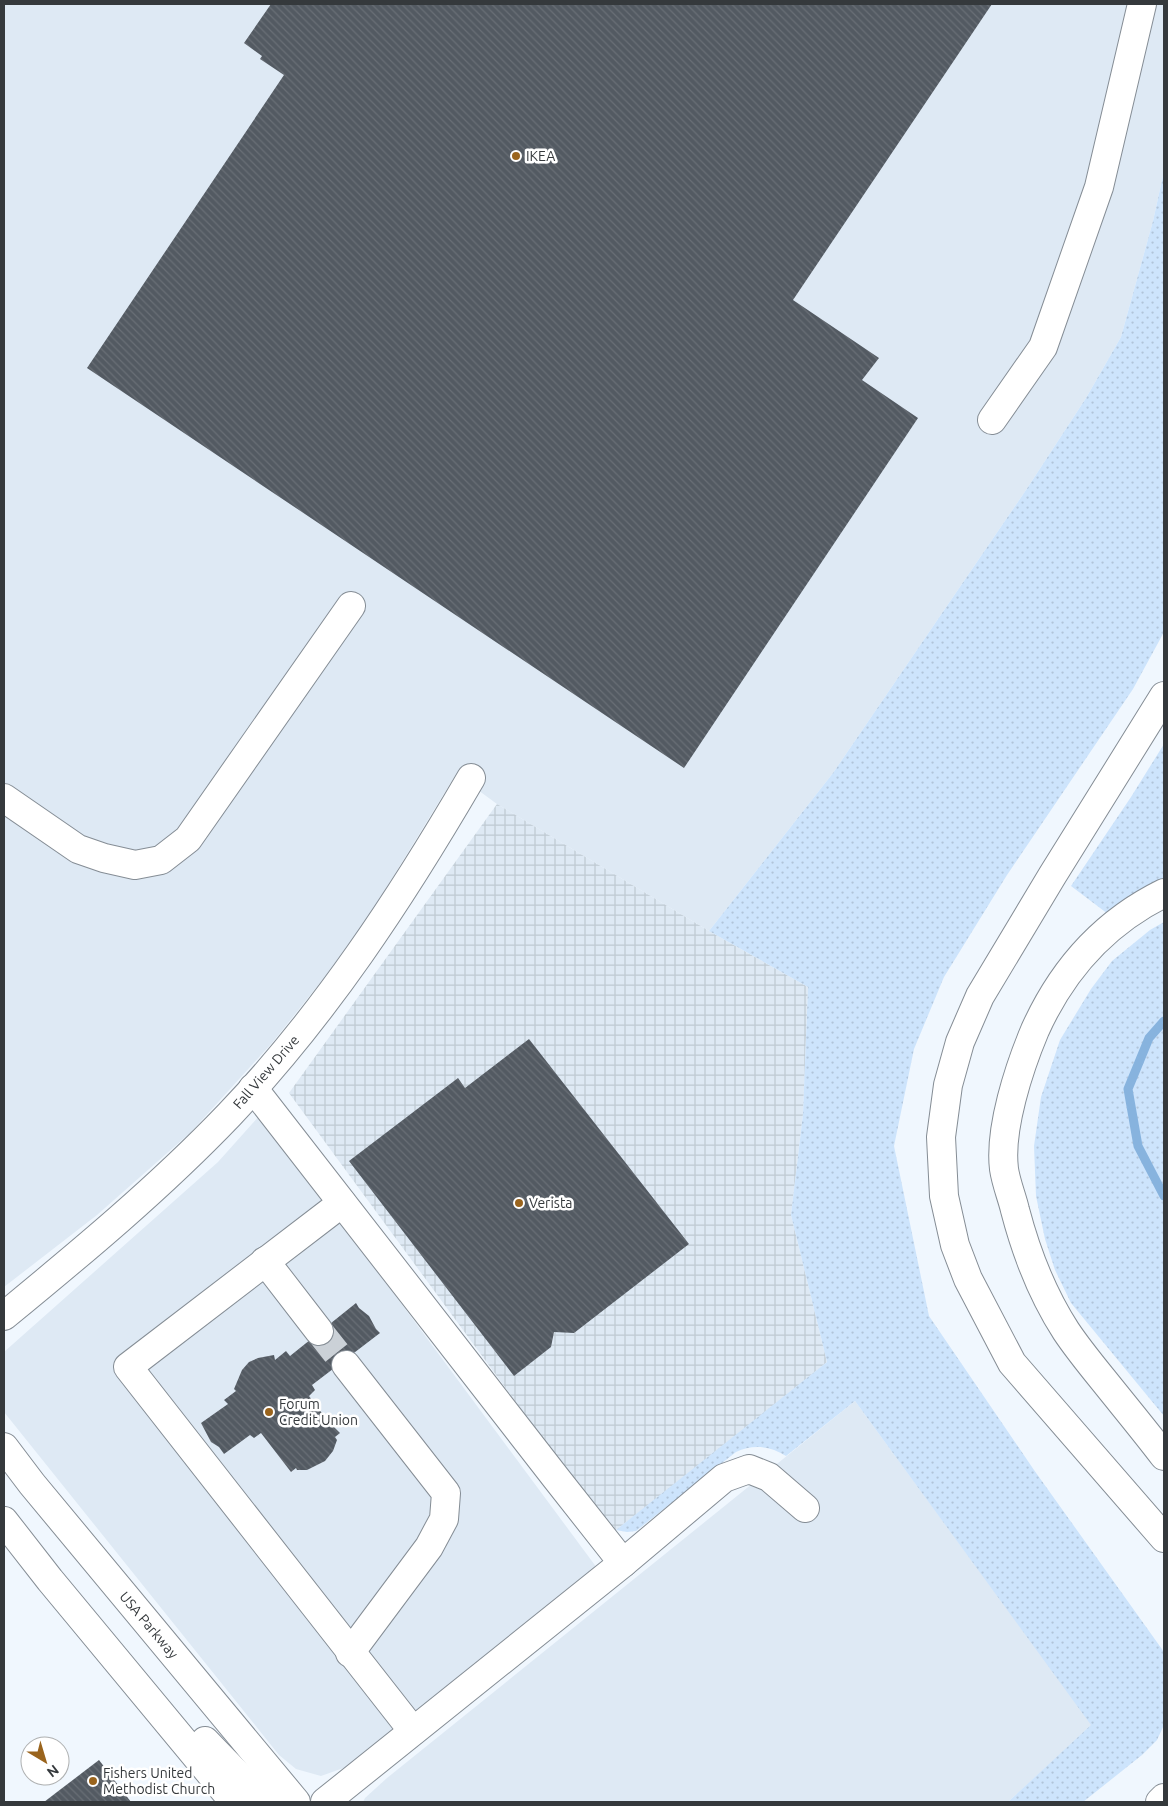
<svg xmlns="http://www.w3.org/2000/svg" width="1168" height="1806" viewBox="0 0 1168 1806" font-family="Ubuntu,sans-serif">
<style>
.built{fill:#dee9f4}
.industrial{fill:url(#industrial-grid)}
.grass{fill:url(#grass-dots)}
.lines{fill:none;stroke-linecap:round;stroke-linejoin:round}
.stream{stroke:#87b3de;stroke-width:9}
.building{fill:url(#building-back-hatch)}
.minor-tunnel{stroke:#cbd1d7;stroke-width:28;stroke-dasharray:28 14;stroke-linecap:butt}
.minor-casing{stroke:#858d95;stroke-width:30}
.major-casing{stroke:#858d95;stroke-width:30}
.highway-casing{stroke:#858d95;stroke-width:30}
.minor{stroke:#fff;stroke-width:28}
.major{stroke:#fff;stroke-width:28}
.highway{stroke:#fff;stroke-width:28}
.poi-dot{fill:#9a641d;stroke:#fff;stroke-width:2}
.labels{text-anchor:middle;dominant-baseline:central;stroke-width:5;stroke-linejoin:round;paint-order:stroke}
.poi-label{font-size:14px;fill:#35393c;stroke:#fff;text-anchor:start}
.street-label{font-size:14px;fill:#35393c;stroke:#fff}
</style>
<defs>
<pattern id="industrial-grid" width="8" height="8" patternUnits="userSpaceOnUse" patternTransform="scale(1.25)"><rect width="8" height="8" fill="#dee9f4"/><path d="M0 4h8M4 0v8" fill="none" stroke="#bfc9d2"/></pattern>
<pattern id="grass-dots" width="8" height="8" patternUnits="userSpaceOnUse" patternTransform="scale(1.25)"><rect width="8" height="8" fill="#cde4fc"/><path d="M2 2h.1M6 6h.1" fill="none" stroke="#b1c4d9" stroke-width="1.8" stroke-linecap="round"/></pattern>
<pattern id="building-back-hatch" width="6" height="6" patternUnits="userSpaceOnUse" patternTransform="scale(1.25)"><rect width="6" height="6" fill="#535a62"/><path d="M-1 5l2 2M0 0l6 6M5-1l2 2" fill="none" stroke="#696f76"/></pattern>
</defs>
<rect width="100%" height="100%" fill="#f0f7fe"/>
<g class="built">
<polygon points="4,4 1164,4 1164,171 1153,221 1121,337 1086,398 1026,490 833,773 709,931 497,804 456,774 369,916 323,979 272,1043 191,1132 97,1215 4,1287"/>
<polygon points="261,1114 597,1568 349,1766 321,1776 296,1769 279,1755 4,1412 4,1352 218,1162"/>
<polygon points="855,1401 1092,1725 1008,1802 363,1802 365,1798 387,1778"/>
</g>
<polygon class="industrial" points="497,804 709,931 808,987 803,1114 791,1215 827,1362 714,1455 612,1533 289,1093"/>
<g class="grass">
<path d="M1164 171V632L1133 689 1007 875 944 977 914 1049 894 1146 929 1316 1034 1470 1164 1652V1725L1157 1740 1142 1755 1083 1802H1008L1091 1725 855 1401 786 1456C770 1446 753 1444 736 1452L636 1531 627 1532 616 1530 827 1362 791 1215 803 1114 808 987 709 931 833 773 1026 490 1086 398 1121 337 1153 221Z"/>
<polygon points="1164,744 1164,878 1151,885 1108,914 1071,886 1131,797"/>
<polygon points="1164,922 1164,1416 1071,1303 1055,1270 1045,1239 1036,1196 1034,1146 1041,1097 1060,1040 1091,989 1112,961 1150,930"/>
</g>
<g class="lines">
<polyline class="stream" points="1164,1021 1149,1038 1128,1089 1138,1146 1164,1196"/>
</g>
<g class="building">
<polygon points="271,4 992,4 793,300 879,358 862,380 918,418 684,768 87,368 284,75 260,59 262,56 244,43"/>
<polygon points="529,1039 689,1244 574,1333 554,1332 551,1347 514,1376 349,1161 458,1078 465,1088"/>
<polygon points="356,1303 359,1308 369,1316 376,1329 380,1333 312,1385 315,1390 309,1396 327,1420 340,1433 335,1437 337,1440 333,1451 325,1461 307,1470 297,1470 296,1468 291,1472 261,1433 254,1438 250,1435 224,1454 219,1447 211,1442 201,1423 228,1404 224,1400 236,1391 234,1389 242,1370 249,1362 258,1358 274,1355 275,1360 286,1351 290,1356"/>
<polygon points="99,1760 131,1802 44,1802"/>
</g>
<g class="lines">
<polyline class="minor-tunnel" points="319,1331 346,1365"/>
<g class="minor-casing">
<g id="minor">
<polyline points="992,420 1043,347 1099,187 1142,4"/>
<polyline points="4,798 78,849 104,858 135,865 161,860 188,839 351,606"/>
<polyline points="253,1088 556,1478 623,1563"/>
<polyline points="342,1203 128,1367 413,1731"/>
<polyline points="265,1261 319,1331"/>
<path d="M4 1316C82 1252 159 1188 229 1115 325 1014 401 898 471 778"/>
<polyline points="346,1365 446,1493 444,1519 429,1547 350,1653"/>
<polyline points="4,1447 32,1484 296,1802"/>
<polyline points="4,1521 50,1580 234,1802"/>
<polyline points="205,1741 264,1802"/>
<polyline points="325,1802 623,1563 724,1478 749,1469 769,1477 805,1508"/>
</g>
</g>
<g class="major-casing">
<polyline id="major" points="1160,1802 1164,1798"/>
</g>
<g class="highway-casing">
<g id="highway">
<polyline points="1164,696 1052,876 980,996 960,1042 948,1085 941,1137 944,1196 955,1245 968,1279 1012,1363 1164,1538"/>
<path d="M1164 893C1105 922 1062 970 1035 1030 1019 1068 999 1129 1004 1169 1006 1183 1012 1197 1015 1210 1026 1252 1042 1294 1066 1331 1078 1349 1092 1366 1105 1382 1125 1407 1145 1431 1164 1456"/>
</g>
</g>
<use href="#minor" class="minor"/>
<use href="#major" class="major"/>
<use href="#highway" class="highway"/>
</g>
<g class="poi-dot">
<circle cx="516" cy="156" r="5"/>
<circle cx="519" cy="1203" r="5"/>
<circle cx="269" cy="1412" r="5"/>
<circle cx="93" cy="1781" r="5"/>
</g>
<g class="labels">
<g class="poi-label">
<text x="526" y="156">IKEA</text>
<text x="529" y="1203">Verista</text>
<text x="279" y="1404">Forum<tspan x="279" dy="16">Credit Union</tspan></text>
<text x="103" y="1773">Fishers United<tspan x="103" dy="16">Methodist Church</tspan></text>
</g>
<g class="street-label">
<text transform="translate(266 1072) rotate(-49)">Fall View Drive</text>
<text transform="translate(149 1625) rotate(50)">USA Parkway</text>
</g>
</g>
<rect width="1168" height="1806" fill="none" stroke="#35393c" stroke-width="10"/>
<g transform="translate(45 1761) rotate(142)"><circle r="24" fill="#ffffff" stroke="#aeb0b1"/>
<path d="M0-4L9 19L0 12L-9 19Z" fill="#9a641d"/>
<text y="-8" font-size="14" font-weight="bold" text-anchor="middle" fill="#35393c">N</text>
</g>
</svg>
